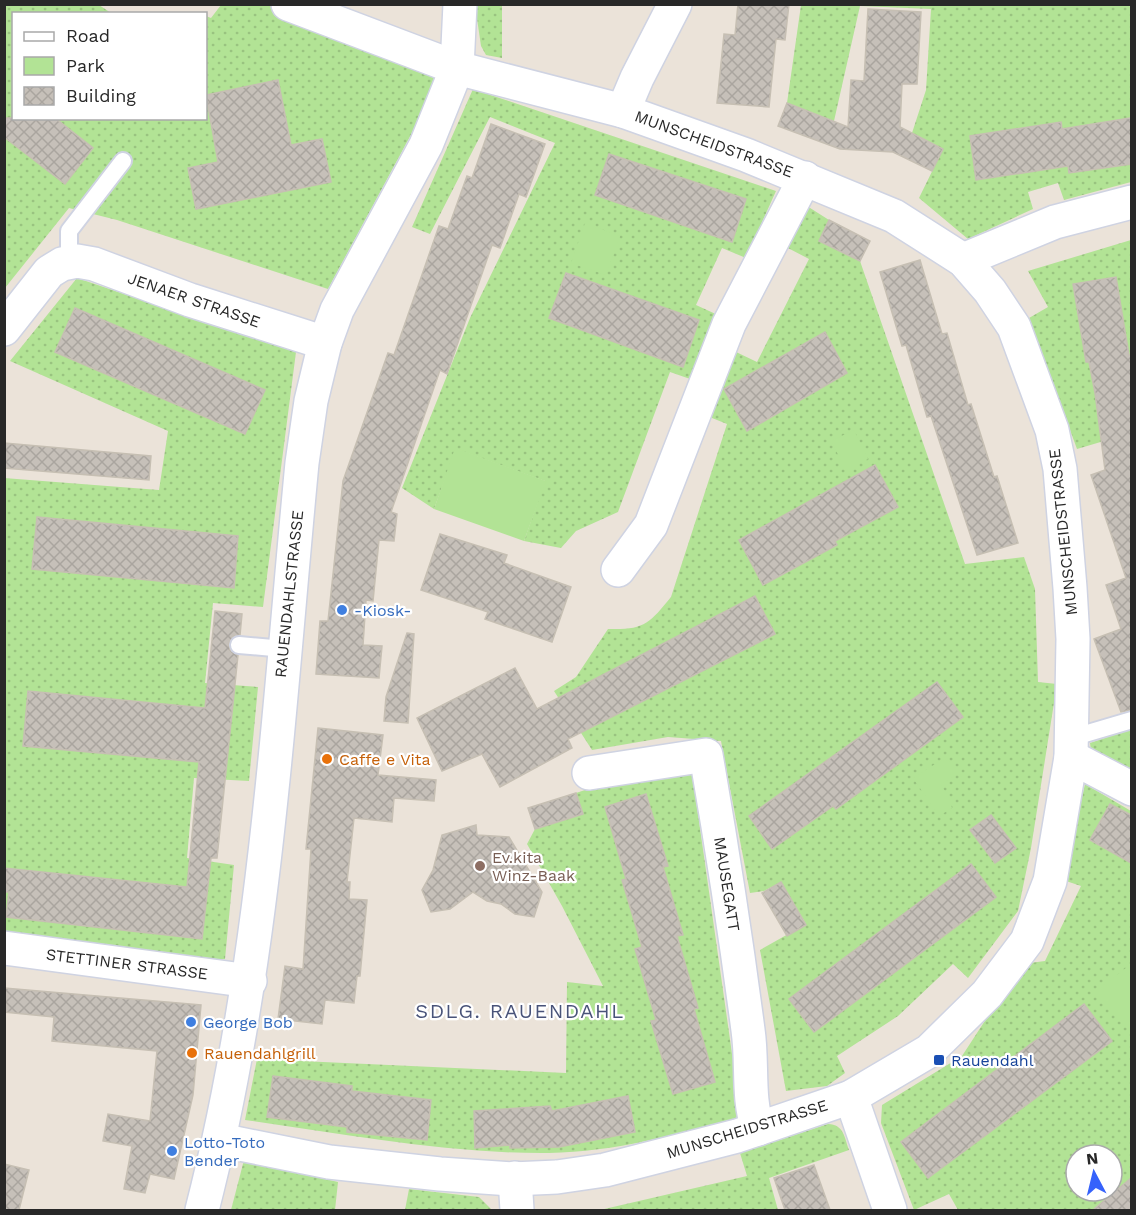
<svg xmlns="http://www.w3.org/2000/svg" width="1136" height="1215" viewBox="0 0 1136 1215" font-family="'Work Sans',sans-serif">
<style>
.grass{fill:url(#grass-dots);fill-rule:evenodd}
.park{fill:#b2e395}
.building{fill:url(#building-cross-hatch);stroke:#c6bfb3;stroke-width:1.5}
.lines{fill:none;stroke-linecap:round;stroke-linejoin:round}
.service-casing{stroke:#cfd3e2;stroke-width:20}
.minor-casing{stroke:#cfd3e2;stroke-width:36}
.service{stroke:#fff;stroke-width:16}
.minor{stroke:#fff;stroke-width:33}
.shop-dot{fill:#3f7fe0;stroke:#fff;stroke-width:2}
.food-dot{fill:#e8710a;stroke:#fff;stroke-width:2}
.education-dot{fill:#8d6e63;stroke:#fff;stroke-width:2}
.transit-dot{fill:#1a4fb4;stroke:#fff;stroke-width:2}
.labels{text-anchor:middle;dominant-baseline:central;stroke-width:4.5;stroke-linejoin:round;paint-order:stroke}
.street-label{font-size:16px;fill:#282828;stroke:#fff}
.shop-label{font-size:16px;fill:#366cbe;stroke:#fff;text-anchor:start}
.food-label{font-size:16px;fill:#c56008;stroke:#fff;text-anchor:start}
.education-label{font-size:16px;fill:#785e54;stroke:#fff;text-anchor:start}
.transit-label{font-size:16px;fill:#164399;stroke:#fff;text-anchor:start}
.quarter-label{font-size:20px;letter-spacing:1.5px;fill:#495379;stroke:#fff}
</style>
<defs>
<pattern id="grass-dots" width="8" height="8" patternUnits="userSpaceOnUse" patternTransform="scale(1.5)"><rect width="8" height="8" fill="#b2e395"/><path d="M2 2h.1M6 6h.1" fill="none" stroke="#99c380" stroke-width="1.8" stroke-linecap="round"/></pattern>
<pattern id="building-cross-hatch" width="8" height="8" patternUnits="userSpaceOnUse" patternTransform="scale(1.5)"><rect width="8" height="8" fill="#c6c0b9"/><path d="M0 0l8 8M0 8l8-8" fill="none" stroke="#aaa59f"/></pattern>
</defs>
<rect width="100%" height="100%" fill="#ebe3d9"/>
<g class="grass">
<polygon points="5,5 99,5 111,13 14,14 14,118 206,118 206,16 211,18 221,5 285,5 442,77 328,289 117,220 69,208 5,288"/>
<polygon points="475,5 502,5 502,58 486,55 481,46"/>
<polygon points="801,5 1131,5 1131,182 1064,200 1058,183 1028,192 1033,209 968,239 919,198 943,149 912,133 926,90 931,9 860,6 834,121 787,103"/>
<polygon points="473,89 776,191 746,258 722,248 696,305 720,316 693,380 670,372 618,512 576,531 561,548 524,541 545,481 456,449 434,509 402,488 470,318 555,143 490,117 430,234 412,227"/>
<path d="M807 206 829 220 819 241 860 261 965 564 1024 557 1035 589 1038 682 1057 684 1031 848 1018 911 968 978 953 964 898 1016 837 1056 845 1073 827 1086 786 1091 760 950 806 924 781 882 764 891 750 893 721 741 668 737 592 750 554 691 576 677 608 629C644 630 649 624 671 597L727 424 707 416 734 351 757 362 809 259 786 247Z"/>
<polygon points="1131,240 1131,433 1077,449 1029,318 1048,307 1028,271"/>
<polygon points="77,278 296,352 263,607 213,603 205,683 258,687 249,781 194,778 187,858 234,865 225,959 217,960 5,934 4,478 159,490 168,431 10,361"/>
<polygon points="1131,729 1131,773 1091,750 1090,743"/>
<path d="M692 772 741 1117C678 1134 615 1152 549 1153 447 1154 345 1134 245 1120L257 1059 566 1073 567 982 603 986 562 906 527 844 535 829 582 814 576 793 606 783Z"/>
<path d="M1085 784 1131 811V1210H958L949 1194 914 1210 881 1123 882 1105 962 1056 1022 964 1045 961 1081 886 1063 880ZM1076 1155H1112V1191H1076Z"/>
<path d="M828 1124C844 1125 844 1136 849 1150L769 1178 778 1210H600L747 1176 740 1153Z"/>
<polygon points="244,1160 338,1182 335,1210 231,1210"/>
<polygon points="409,1189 479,1197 492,1210 405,1210"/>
</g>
<g class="park">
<polygon points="585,223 620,236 606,275 571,263"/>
<polygon points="854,430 868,459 846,470 831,441"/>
<polygon points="455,448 546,481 524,541 434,509"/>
<polygon points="943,759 949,761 958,773 941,785 949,797 952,808 939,816 913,778"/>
<polygon points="1131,964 1131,1033 1096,991"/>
</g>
<g class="building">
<polygon points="738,4 789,4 785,40 776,39 769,107 717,103 724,34 735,35"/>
<polygon points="868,9 921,12 917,84 902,84 900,127 943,149 932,171 893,152 840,149 778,126 787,103 848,127 851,80 864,81"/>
<polygon points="278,80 291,145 322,139 331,182 196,209 188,168 218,162 206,95"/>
<polygon points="4,118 55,118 93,148 65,184 4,137"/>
<polygon points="1131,118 1131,164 1069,173 1068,166 976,180 970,136 1061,122 1062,129"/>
<polygon points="491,124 545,144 526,197 519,194 500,248 492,245 447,374 440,370 391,512 397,514 394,541 379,540 373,601 366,600 363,645 382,646 379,678 316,674 320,621 328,621 343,481 388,353 394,355 439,226 448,229 467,176 472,178"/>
<polygon points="609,154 746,199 732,242 595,195"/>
<polygon points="829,220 870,241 860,261 819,241"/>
<polygon points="920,260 942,334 947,333 968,405 971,404 994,477 997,476 1018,543 977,555 931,416 927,417 906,345 902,346 880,272"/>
<polygon points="566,273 699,320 683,367 549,318"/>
<polygon points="1116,277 1129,355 1131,355 1131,710 1121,712 1094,639 1121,629 1106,585 1126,578 1091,475 1105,470 1095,393 1089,362 1086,362 1073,284"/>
<polygon points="75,308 265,390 245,434 55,352"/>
<polygon points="825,332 847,373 747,431 724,389"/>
<polygon points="4,443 151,456 149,480 4,468"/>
<polygon points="875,465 898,507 835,541 837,545 763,585 739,540"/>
<polygon points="37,517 238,536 234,588 32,569"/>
<polygon points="440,534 507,555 504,563 571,587 552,642 485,619 488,612 421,590"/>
<polygon points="755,596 775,634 568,739 572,748 500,787 482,754 442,771 417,718 515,668 537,709"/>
<polygon points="215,611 242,614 240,635 234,636 229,644 230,650 238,655 217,858 211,858 202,939 6,917 9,892 4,892 4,868 187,887 199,762 23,746 28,691 205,708"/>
<polygon points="407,633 414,634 408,723 384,721 386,697"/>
<polygon points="937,682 963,717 836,809 833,806 772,849 749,816"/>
<polygon points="318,728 383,735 378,775 436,780 434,801 394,798 392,822 354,818 347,882 350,882 349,899 367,900 360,976 357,976 354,1003 325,1000 322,1024 278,1019 285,966 303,969 311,849 306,849"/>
<polygon points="576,793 583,814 535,829 528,808"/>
<polygon points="646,794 668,866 663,867 683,935 677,936 698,1008 694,1009 715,1082 673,1094 651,1021 656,1020 635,949 642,947 622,880 626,879 605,807"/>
<polygon points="1110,804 1131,815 1131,863 1090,840"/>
<polygon points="991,815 1016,848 995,863 970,830"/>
<polygon points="476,825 477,835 509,837 542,892 534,917 515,914 501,904 487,901 473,892 450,909 431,912 422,890 433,870 442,835"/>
<polygon points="971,864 996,897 814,1032 789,999"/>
<polygon points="781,882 806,925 787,936 762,893"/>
<polygon points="4,988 201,1005 193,1095 174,1179 150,1174 145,1193 124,1189 132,1146 103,1141 108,1114 150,1121 157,1051 52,1041 54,1017 4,1012"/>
<polygon points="1084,1004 1112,1041 928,1178 901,1142"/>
<polygon points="273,1076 352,1086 352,1091 431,1100 427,1140 347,1132 347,1127 267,1117"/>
<polygon points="628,1096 635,1132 559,1147 510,1148 510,1145 475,1148 474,1111 550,1106 552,1111"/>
<polygon points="4,1164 29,1170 19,1210 4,1210"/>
<polygon points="814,1165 830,1210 785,1210 774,1178"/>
<polygon points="1131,1178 1131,1210 1093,1210"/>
</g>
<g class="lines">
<g class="service-casing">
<g id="service">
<polyline points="69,262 69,231 123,161"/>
<polyline points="239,645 284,649"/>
<polyline points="1071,738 1132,720"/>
</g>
</g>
<g class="minor-casing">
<g id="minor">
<polyline points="623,111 637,78 675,4"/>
<polyline points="963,260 1055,222 1132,202"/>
<polyline points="4,329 49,272 62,264 77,261 94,264 190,300 325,343"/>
<polyline points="618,570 651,525 729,324 805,178"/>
<polyline points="1071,757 1132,789"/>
<path d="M589 773 706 755C722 847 736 938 748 1030 753 1064 747 1097 758 1129"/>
<polyline points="4,948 250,981"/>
<polyline points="851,1097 890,1210"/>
<polyline points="220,1140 329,1162 440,1174 512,1179 557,1177 605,1170 737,1136 851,1097 929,1051 987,994 1027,941 1050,881 1071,757 1073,639 1070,588 1060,469 1052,430 1014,327 990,291 963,260 894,216 746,155 623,111 457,68 288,4"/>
<polyline points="515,1178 517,1210"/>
<path d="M202 1210C265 966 278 713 302 463L311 401 325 343 337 310 426 145 457 68 460 4"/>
</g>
</g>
<use href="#service" class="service"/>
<use href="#minor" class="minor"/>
</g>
<g class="shop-dot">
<circle cx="342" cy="610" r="6"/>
<circle cx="191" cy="1022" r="6"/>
<circle cx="172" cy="1151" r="6"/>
</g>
<g class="food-dot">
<circle cx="327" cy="759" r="6"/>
<circle cx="192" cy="1053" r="6"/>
</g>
<circle class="education-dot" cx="480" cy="866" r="6"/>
<rect class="transit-dot" x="933" y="1054" width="12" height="12" rx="3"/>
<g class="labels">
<g class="street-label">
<text transform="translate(714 144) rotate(20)">MUNSCHEIDSTRASSE</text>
<text transform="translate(194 300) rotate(19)">JENAER STRASSE</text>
<text transform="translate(1063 532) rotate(-96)">MUNSCHEIDSTRASSE</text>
<text transform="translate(289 594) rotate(-84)">RAUENDAHLSTRASSE</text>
<text transform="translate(727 884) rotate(81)">MAUSEGATT</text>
<text transform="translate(127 964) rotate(7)">STETTINER STRASSE</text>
<text transform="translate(747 1129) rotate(-17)">MUNSCHEIDSTRASSE</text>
</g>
<g class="shop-label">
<text x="354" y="610">-Kiosk-</text>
<text x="203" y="1022">George Bob</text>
<text x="184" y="1142">Lotto-Toto<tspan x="184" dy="18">Bender</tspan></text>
</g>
<g class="food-label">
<text x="339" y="759">Caffe e Vita</text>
<text x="204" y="1053">Rauendahlgrill</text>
</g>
<g class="education-label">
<text x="492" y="857">Ev.kita<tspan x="492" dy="18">Winz-Baak</tspan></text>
</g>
<g class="transit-label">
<text x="951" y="1060">Rauendahl</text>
</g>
<g class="quarter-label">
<text x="520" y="1011">SDLG. RAUENDAHL</text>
</g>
</g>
<rect width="1136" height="1215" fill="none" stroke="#282828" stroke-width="12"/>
<rect x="12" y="12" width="195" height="108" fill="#ffffff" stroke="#a9a9a9" stroke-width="1.5"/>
<rect x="24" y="32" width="30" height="9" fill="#ffffff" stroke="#a9a9a9" stroke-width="1.5"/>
<text x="66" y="42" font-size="18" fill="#282828">Road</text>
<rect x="24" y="57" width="30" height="18" fill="#b2e395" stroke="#a9a9a9" stroke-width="1.5"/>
<text x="66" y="72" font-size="18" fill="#282828">Park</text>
<rect x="24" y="87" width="30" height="18" fill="url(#building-cross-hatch)" stroke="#a9a9a9" stroke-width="1.5"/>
<text x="66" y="102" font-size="18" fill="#282828">Building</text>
<g transform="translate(1094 1173) rotate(353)"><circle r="28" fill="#ffffff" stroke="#a9a9a9" stroke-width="1.5"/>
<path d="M0-4.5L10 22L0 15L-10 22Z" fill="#3662fb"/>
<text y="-9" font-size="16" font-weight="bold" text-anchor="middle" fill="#282828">N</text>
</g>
</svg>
